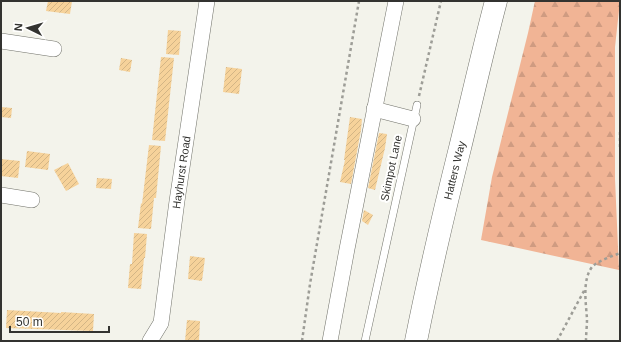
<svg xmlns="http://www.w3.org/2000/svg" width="621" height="342" viewBox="0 0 621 342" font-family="Helvetica,sans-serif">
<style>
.forest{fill:url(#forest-firs)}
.building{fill:url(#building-hatch)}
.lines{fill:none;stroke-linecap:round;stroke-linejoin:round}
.lane-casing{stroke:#71726a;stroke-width:8}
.street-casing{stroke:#71726a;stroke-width:16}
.primary-casing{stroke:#71726a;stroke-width:23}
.path{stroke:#9d9d97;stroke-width:2.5;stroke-dasharray:3 3;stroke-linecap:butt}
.lane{stroke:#fff;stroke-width:7}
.street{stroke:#fff;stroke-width:15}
.primary{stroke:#fff;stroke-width:22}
.labels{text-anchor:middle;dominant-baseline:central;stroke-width:4;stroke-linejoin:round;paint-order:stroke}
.street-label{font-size:11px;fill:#333330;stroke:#fffffe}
</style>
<defs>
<pattern id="forest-firs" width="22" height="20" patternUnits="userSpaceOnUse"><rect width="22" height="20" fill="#f1b495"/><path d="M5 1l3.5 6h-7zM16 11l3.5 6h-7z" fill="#cf9b81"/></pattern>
<pattern id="building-hatch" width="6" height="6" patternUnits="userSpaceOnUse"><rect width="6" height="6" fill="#f6d29a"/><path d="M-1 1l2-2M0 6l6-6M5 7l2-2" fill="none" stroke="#d3b585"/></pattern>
</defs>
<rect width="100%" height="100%" fill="#f3f3eb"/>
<polygon class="forest" points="535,1 620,1 615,47 615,179 619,270 481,240 492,177 528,33"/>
<g class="building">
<polygon points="48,1 72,1 70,14 46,11"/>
<polygon points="168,30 181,31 179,55 166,54"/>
<polygon points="161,57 174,58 165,141 152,140"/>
<polygon points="121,58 132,60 130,72 119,70"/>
<polygon points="226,67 242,69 239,94 223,92"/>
<polygon points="1,107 12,108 11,118 1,117"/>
<polygon points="350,117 362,119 361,130 351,184 340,182 345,160 344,160"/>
<polygon points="379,133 387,134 385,148 375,190 368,188"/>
<polygon points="149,145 161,146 156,198 154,198 151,229 138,228 141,203 142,204"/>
<polygon points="27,151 50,154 48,170 25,167"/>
<polygon points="1,159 20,161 18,178 1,176"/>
<polygon points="68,163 79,184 66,191 54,170"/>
<polygon points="97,178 112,179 111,189 96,188"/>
<polygon points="364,210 373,215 368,225 362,221"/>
<polygon points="134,233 147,234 145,258 144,258 141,289 128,288 130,264 132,264"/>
<polygon points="190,256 205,258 202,281 188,279"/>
<polygon points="7,310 61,313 61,312 94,314 93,331 6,328"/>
<polygon points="187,320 200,321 199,341 185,341"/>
</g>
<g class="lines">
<g class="lane-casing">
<polyline id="lane" points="365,341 417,105"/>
</g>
<g class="street-casing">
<g id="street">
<polyline points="1,41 54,49"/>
<polyline points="374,109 413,119"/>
<polyline points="1,195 32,200"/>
<path id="s1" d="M150 341 161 323 177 201 207 1"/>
<polyline points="330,341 347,249 396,1"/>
</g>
</g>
<g class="primary-casing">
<g id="primary">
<path id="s2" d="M416 341C429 276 444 212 460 148 472 99 483 50 496 1"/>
</g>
</g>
<g class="path">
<polyline points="419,96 441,1"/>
<polyline points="620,132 620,148"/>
<polyline points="302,341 310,284 359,1"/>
<polyline points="557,341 585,289"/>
<path d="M586 341C586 334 587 326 587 319 586 303 582 280 592 267 597 261 613 256 620 253"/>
</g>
<use href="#lane" class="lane"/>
<use href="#street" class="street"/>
<use href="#primary" class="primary"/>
</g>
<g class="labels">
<g class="street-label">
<text transform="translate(391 168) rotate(-78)">Skimpot Lane</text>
<text stroke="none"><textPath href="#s2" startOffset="175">Hatters Way</textPath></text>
<text stroke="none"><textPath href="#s1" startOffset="173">Hayhurst Road</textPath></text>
</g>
</g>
<rect width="621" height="342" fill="none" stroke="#333330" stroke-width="4"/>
<g transform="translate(28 28) rotate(275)" stroke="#fffffe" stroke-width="3" paint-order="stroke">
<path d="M0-3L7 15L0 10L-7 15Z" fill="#333330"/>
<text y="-6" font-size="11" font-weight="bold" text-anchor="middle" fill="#333330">N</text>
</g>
<path d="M10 326v6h99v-6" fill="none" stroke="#333330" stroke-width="2"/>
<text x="16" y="326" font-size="12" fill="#333330" stroke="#fffffe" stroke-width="3" paint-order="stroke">50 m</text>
</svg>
